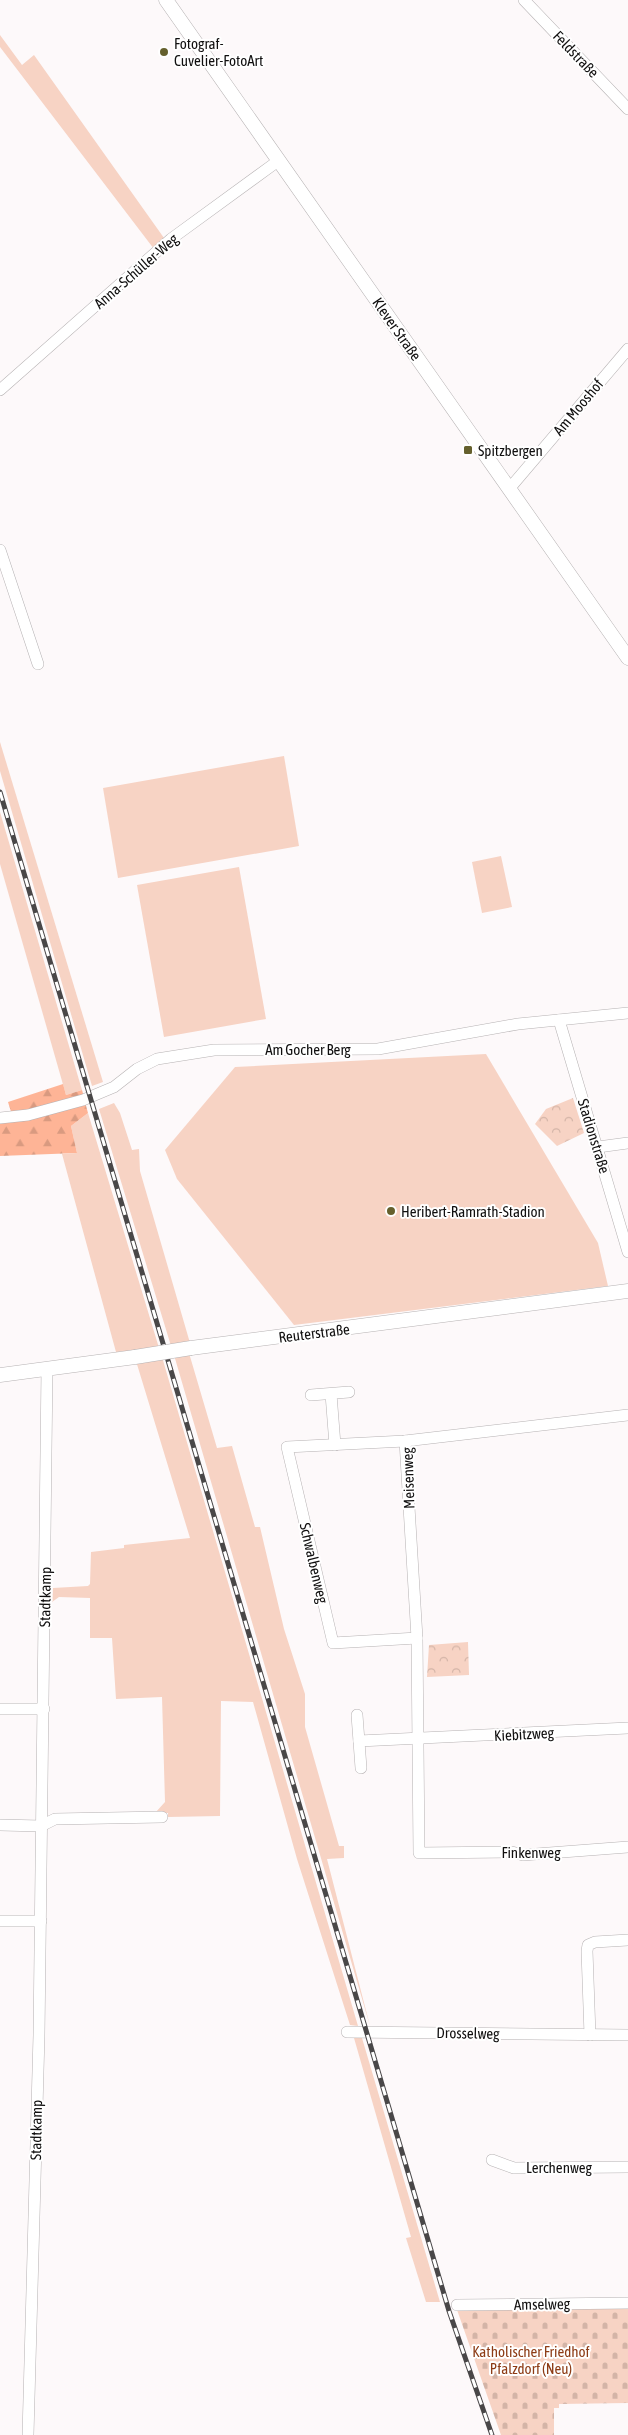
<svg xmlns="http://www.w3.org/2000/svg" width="628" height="2435" viewBox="0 0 628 2435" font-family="'Asap Condensed',sans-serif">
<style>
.grass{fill:#f7d3c4}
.forest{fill:url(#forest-firs)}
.cemetery{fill:url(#cemetery-stones)}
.park{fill:url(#park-crowns)}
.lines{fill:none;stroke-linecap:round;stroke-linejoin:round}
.minor-casing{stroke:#b6b2b3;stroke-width:12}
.tertiary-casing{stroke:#b6b2b3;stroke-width:15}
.minor{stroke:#fff;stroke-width:11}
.tertiary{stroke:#fff;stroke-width:14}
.rail-casing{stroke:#494748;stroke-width:5}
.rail{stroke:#fff;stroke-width:3;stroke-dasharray:9;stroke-linecap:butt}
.tertiary-bridge-casing{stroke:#b6b2b3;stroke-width:15;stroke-linecap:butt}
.tertiary-bridge{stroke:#fff;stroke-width:14}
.poi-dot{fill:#65602d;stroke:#fff;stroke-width:2}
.labels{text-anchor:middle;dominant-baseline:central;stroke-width:4;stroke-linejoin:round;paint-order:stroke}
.poi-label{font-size:15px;fill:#100f0f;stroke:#fff;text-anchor:start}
.street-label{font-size:15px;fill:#100f0f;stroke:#fff}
.park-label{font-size:15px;fill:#8d3c16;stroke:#fff}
</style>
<defs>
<pattern id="forest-firs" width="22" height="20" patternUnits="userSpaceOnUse" patternTransform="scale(1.25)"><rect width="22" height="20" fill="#feb496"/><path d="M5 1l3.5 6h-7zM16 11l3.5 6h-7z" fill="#d99a80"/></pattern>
<pattern id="cemetery-stones" width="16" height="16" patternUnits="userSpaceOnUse" patternTransform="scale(1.25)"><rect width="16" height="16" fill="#f7d3c4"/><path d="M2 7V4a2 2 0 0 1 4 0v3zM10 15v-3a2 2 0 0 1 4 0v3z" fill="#d3b4a7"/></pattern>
<pattern id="park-crowns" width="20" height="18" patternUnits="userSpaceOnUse" patternTransform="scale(1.25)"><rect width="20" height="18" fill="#f7d3c4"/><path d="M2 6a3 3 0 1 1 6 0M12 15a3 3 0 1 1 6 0" fill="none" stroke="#d3b4a7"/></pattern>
</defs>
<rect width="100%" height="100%" fill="#fdf9fa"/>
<g class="grass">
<polygon points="0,35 22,65 34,55 164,238 154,249 0,47"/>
<polygon points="0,742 103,1082 92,1086 0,771"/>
<polygon points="284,756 299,846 118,878 103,788"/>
<polygon points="0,812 82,1090 66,1095 0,864"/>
<polygon points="501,856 512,907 482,913 472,862"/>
<polygon points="239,867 266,1019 164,1037 137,885"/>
<polygon points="486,1054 598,1243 608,1286 294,1325 177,1179 165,1150 235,1067"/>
<polygon points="114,1103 120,1113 132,1150 139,1149 140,1171 190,1343 171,1346 99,1109"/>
<polygon points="88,1113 159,1348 116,1352 62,1154 77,1153 71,1126"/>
<polygon points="189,1353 217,1448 232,1446 255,1527 260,1527 284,1629 305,1694 305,1727 339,1846 344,1846 344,1858 327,1859 370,2026 174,1355"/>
<polygon points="162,1357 358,2026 350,2025 297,1859 253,1702 221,1701 220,1816 168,1817 168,1813 155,1813 165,1802 162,1697 116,1699 112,1638 90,1638 90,1598 59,1597 52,1602 53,1588 88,1586 90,1584 91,1552 124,1548 124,1545 190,1538 136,1361"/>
<polygon points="354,2038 362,2038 440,2302 426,2302 406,2238 411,2237"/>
</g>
<g class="forest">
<polygon points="63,1084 66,1095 82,1090 84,1097 12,1115 8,1102"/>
<polygon points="85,1102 88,1113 71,1126 77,1153 0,1156 0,1120"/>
</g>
<polygon class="cemetery" points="628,2306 628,2403 559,2404 559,2408 554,2408 554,2435 501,2435 456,2307"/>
<g class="park">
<polygon points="573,1098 584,1133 557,1146 535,1124 546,1109"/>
<polygon points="468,1642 469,1675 427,1677 429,1645"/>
</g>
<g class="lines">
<g class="minor-casing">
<g id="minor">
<polyline points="524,0 628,109"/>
<polyline points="0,390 171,239 278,161"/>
<polyline points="509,489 628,349"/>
<polyline points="0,550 38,664"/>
<polyline points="559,1020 628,1252"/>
<polyline points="0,1118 28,1115 83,1100 114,1087 137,1069 157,1059 214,1050 378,1049 518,1024 628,1013"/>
<polyline points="598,1147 628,1143"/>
<polyline points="331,1394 335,1445"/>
<polyline points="311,1395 349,1392"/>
<polyline points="405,1441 417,1638 419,1853 512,1852 523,1855 628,1847"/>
<polyline points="417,1638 333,1643 287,1447 405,1441 628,1415"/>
<polyline points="0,1709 44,1709"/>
<polyline points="357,1715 361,1768"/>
<polyline points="359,1741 628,1728"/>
<polyline points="0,1825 41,1826 55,1819 162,1817"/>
<polyline points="0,1921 41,1921"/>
<polyline points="347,2032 628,2035"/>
<polyline points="590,2035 587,1951 588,1945 595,1942 628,1940"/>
<polyline points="492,2160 514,2168 628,2167"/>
<polyline points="457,2305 628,2303"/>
<polyline points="28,2435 39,2035 47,1369"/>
</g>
</g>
<g class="tertiary-casing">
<g id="tertiary">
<polyline points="166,0 628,658"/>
<polyline points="191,1348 628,1291"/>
<polyline points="0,1375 135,1357"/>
</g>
</g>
<use href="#minor" class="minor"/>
<use href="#tertiary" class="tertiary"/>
<g class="rail-casing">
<polyline id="rail" points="0,792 449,2311 492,2435"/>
</g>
<use href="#rail" class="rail"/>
<g class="tertiary-bridge-casing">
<polyline id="tertiary-bridge" points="135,1357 191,1348"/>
</g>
<use href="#tertiary-bridge" class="tertiary-bridge"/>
</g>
<g class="poi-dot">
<circle cx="164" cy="52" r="5"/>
<rect x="463" y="445" width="10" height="10" rx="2.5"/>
<circle cx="391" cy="1211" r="5"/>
</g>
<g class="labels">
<g class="poi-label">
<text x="174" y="43">Fotograf-<tspan x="174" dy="17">Cuvelier-FotoArt</tspan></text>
<text x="478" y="450">Spitzbergen</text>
<text x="401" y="1211">Heribert-Ramrath-Stadion</text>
</g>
<g class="street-label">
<text transform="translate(576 54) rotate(46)">Feldstraße</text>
<text transform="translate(136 271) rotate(-41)">Anna-Schüller-Weg</text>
<text transform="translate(397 329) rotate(55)">Klever Straße</text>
<text transform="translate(578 407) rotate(-50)">Am Mooshof</text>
<text x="308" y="1049">Am Gocher Berg</text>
<text transform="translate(594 1136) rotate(73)">Stadionstraße</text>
<text transform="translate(314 1333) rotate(-7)">Reuterstraße</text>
<text transform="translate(408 1478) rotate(-92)">Meisenweg</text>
<text transform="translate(314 1563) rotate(77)">Schwalbenweg</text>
<text transform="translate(45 1597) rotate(-89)">Stadtkamp</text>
<text transform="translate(524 1734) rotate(-3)">Kiebitzweg</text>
<text x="531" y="1852">Finkenweg</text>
<text transform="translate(468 2033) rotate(1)">Drosselweg</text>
<text transform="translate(36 2130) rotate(-89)">Stadtkamp</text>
<text x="559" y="2167">Lerchenweg</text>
<text transform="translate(542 2304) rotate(-1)">Amselweg</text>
</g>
<g class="park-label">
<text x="531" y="2351">Katholischer Friedhof<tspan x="531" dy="17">Pfalzdorf (Neu)</tspan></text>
</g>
</g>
</svg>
